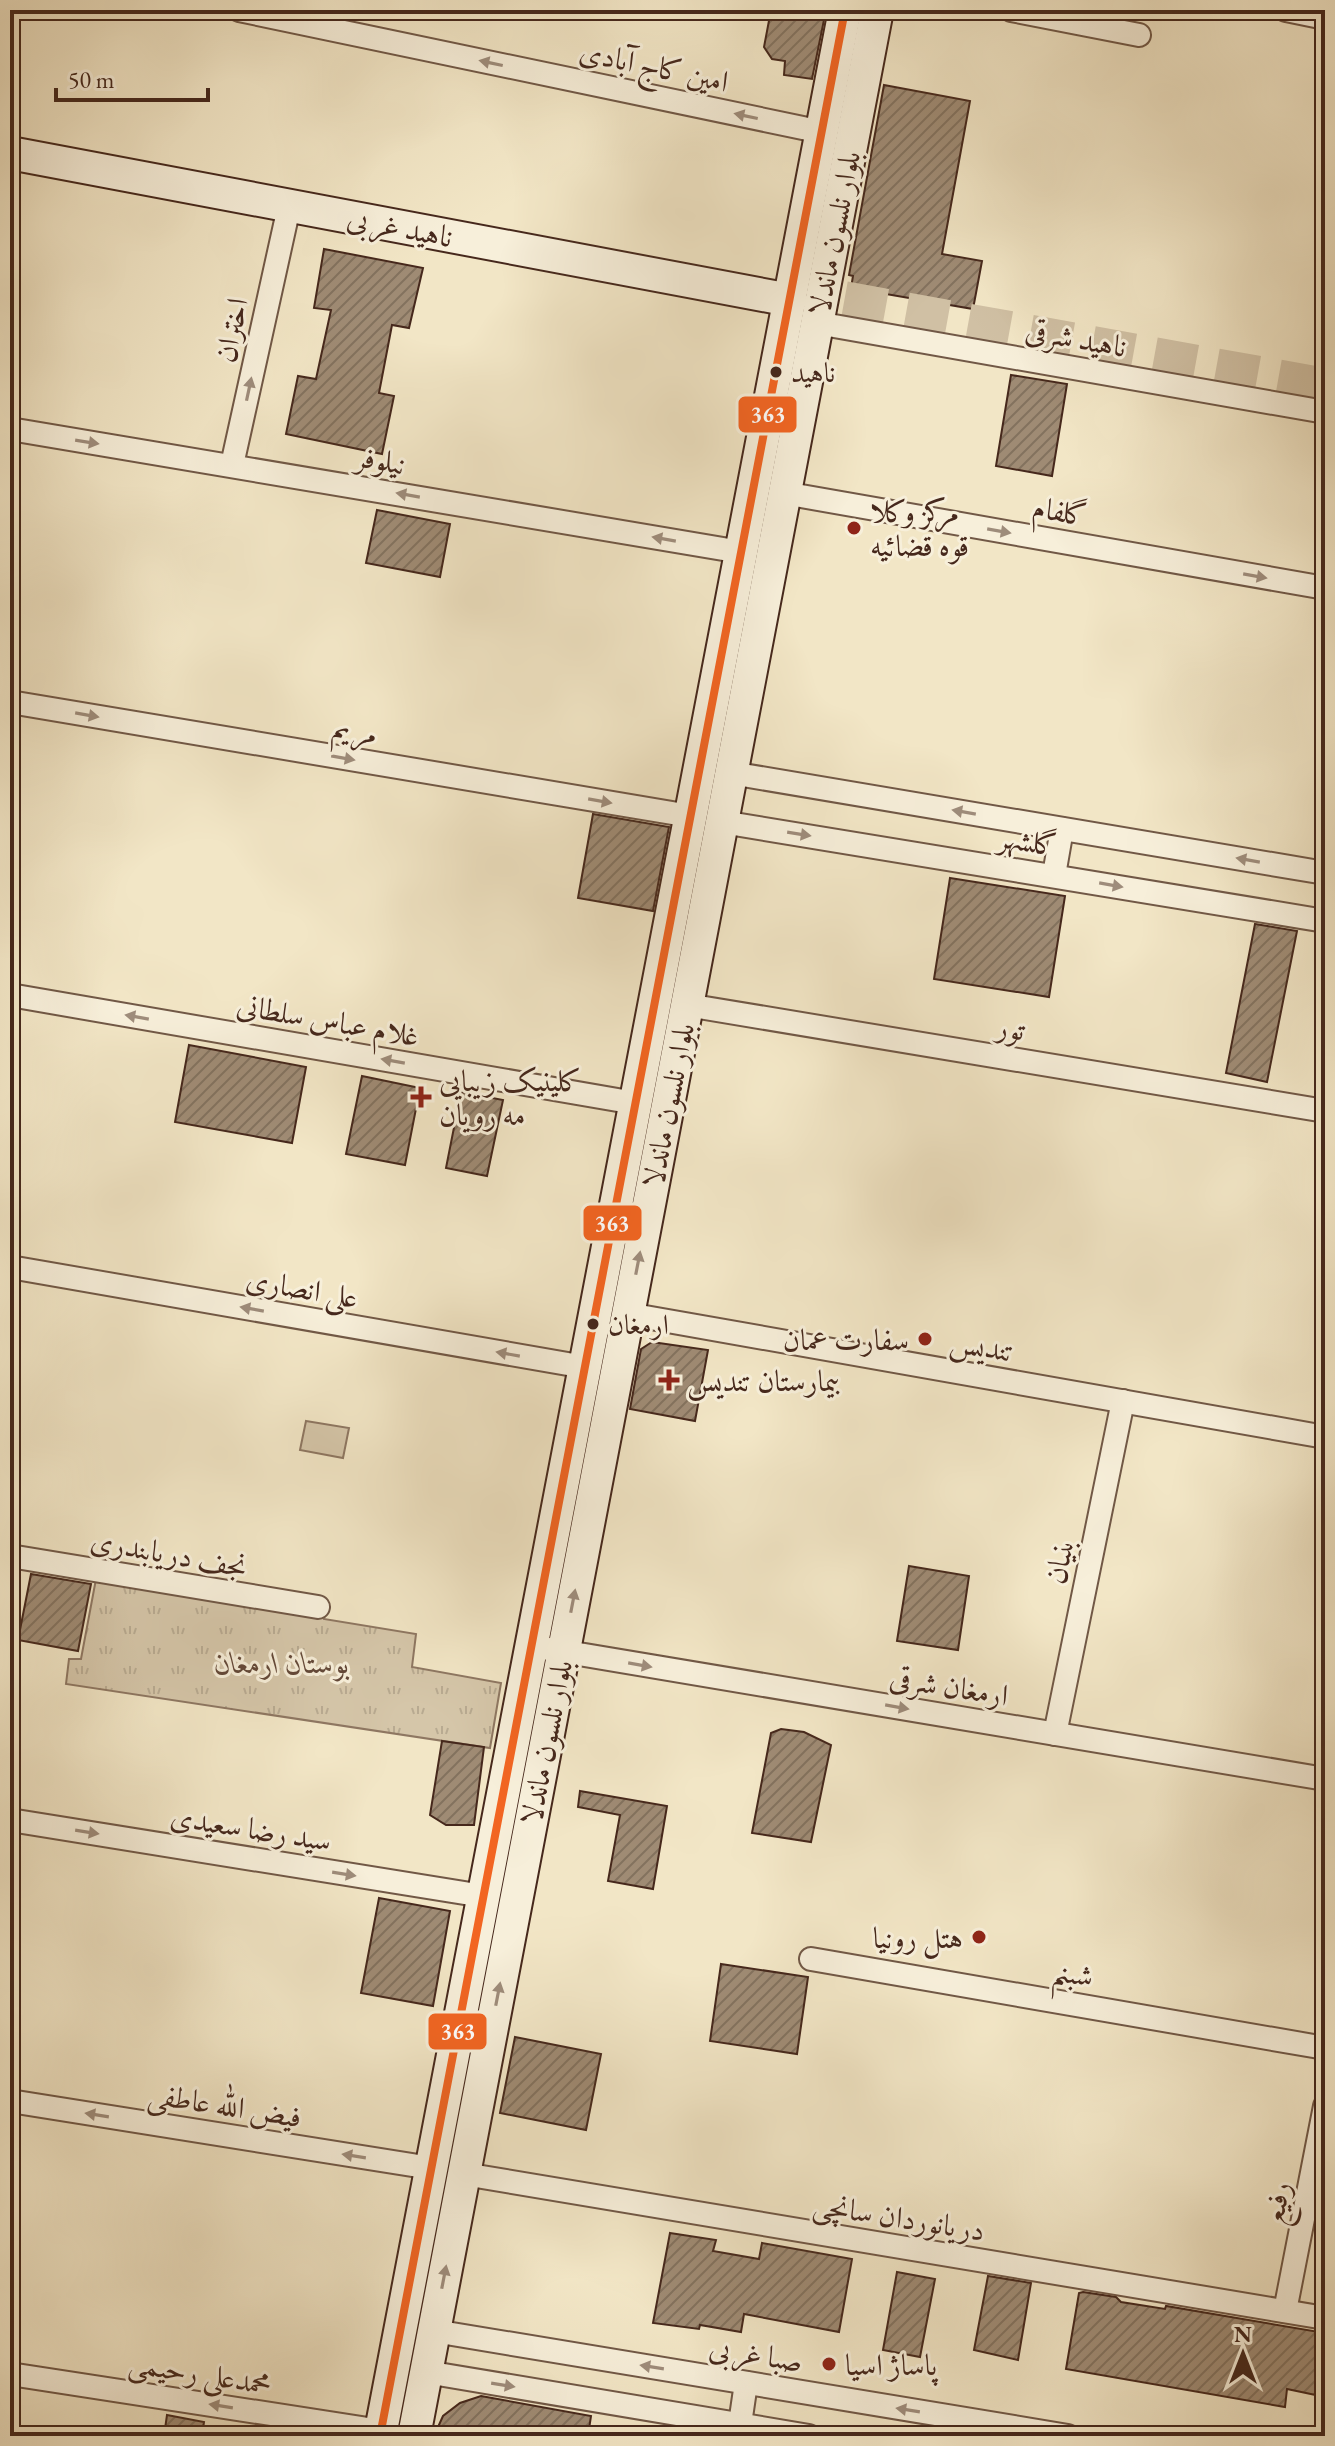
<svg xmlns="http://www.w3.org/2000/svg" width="1335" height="2446" viewBox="0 0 1335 2446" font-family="'EB Garamond',Amiri,serif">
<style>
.grass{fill:url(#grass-tufts);stroke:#8e7762;stroke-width:2}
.pitch{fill:#d5c6a9;stroke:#8e7762;stroke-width:2}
.building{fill:url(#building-hatch);stroke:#46281c;stroke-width:2}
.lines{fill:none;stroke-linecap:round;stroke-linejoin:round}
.highway-tunnel{stroke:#d0c0a4;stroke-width:42;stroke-dasharray:42 21;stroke-linecap:butt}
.street-casing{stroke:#715846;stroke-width:26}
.secondary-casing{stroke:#46281c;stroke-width:36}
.street{stroke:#f7efda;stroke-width:22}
.secondary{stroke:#f7efda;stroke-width:32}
.bus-1-casing{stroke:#f7efda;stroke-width:14}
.bus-1{stroke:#f26522;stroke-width:8}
.oneway{fill:#9e8c7b}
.bus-dot{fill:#46281c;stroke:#f7efda;stroke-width:3}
.poi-dot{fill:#8f2418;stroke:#f7efda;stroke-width:3}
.labels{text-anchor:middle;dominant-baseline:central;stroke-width:6;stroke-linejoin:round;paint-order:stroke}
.bus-label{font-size:28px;fill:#46281c;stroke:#f7efda;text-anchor:start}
.street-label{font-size:30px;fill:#46281c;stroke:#f7efda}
.poi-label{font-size:30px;fill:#46281c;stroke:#f7efda;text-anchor:start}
.park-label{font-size:30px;font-style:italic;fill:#634838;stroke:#f7efda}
.line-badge{stroke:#f7efda;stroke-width:3}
.badge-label{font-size:22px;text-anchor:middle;font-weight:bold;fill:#fff}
</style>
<defs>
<pattern id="grass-tufts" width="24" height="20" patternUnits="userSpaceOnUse" patternTransform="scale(2)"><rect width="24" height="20" fill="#d5c6a9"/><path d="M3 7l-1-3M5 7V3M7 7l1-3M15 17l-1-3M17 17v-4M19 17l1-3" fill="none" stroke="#b8aa91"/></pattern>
<pattern id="building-hatch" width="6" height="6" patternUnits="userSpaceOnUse" patternTransform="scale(2)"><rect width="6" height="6" fill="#9f8b74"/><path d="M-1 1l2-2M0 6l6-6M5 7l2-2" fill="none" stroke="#83725e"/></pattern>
</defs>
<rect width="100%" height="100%" fill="#f2e6c6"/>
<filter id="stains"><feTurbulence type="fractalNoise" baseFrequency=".0025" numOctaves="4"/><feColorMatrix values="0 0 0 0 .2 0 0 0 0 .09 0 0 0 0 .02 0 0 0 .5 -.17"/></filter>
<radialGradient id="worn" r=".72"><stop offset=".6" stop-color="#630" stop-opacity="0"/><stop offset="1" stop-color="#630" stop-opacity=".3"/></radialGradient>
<polygon class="grass" points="96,1579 325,1613 324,1619 416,1634 412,1667 501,1683 490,1748 66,1684 69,1659 81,1659"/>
<polygon class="pitch" points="306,1421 349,1428 343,1458 300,1450"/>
<g class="building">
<polygon points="771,10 826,10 812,79 784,75 785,61 772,59 764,47"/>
<polygon points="884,85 970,101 942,254 982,261 973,309 851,288 853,276 849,275"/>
<polygon points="324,249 423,268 409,328 392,325 379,393 394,396 382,454 286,434 298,376 316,379 331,310 314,308"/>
<polygon points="1011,375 1067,384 1052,476 996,466"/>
<polygon points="377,510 450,524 440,577 366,563"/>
<polygon points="593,814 669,827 653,911 578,898"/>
<polygon points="950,878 1065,896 1049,997 934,979"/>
<polygon points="1255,924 1297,931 1267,1082 1226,1073"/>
<polygon points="189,1045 306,1067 292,1143 175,1122"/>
<polygon points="362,1076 420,1088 405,1165 346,1154"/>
<polygon points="461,1092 503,1100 487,1176 446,1168"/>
<polygon points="652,1342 708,1350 695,1421 630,1409 641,1349"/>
<polygon points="909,1566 969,1576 958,1650 897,1641"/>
<polygon points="31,1574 91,1584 78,1651 18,1640"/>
<polygon points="781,1729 804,1732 831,1745 811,1842 752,1833 771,1733"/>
<polygon points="442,1741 484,1747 474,1825 446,1825 430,1815"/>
<polygon points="580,1791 667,1806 653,1889 608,1881 620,1815 578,1807"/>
<polygon points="379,1898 450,1911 433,2006 361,1993"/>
<polygon points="721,1964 808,1977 797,2054 710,2041"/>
<polygon points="515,2037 601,2054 586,2130 500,2113"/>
<polygon points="670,2233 716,2240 713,2251 759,2259 762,2243 852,2259 839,2332 744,2314 741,2332 700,2325 699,2329 653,2323"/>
<polygon points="897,2272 935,2279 920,2357 883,2350"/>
<polygon points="988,2276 1031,2283 1018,2360 974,2350"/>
<polygon points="1083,2292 1116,2297 1121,2302 1165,2309 1166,2306 1325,2333 1325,2397 1287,2389 1285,2407 1066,2369 1079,2293"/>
<polygon points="481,2396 591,2416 588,2436 434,2436 443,2416 460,2403"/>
<polygon points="167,2415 204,2422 202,2436 164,2436"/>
</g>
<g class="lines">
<polyline class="highway-tunnel" points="782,291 1325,389"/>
<g class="street-casing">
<g id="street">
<polyline points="239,10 822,132"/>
<polyline points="1011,10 1139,35"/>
<polyline points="1286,10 1325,18"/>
<polyline points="817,323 1325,412"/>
<polyline points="10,429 741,552"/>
<polyline points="232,465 289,207"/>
<polyline points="784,493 1325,588"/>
<polyline points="10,702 690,816"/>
<polyline points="731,773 1325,873"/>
<polyline points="722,822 1325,921"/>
<polyline points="1054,875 1062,829"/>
<polyline points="10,995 635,1103"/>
<polyline points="687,1005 1325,1111"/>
<polyline points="10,1267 585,1367"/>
<polyline points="628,1314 1325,1437"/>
<polyline points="10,1556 318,1607"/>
<polyline points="531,1646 1325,1779"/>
<polyline points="1055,1734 1123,1401"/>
<polyline points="10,1820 483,1896"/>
<polyline points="811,1959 1325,2048"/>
<polyline points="10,2101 431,2168"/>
<polyline points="464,2174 1325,2318"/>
<polyline points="1285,2311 1325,2106"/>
<polyline points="434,2331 1068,2436"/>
<polyline points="426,2372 809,2436"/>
<polyline points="10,2374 381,2431"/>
<polyline points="740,2424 746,2383"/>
</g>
</g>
<g class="secondary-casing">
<g id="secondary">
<polyline points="10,153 790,300"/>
<polyline points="380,2436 845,10"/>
<polyline points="414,2436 877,10"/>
</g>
</g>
<use href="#street" class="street"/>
<use href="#secondary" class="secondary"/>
<g class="bus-1-casing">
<polyline id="bus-1" points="380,2436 845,10"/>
</g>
<use href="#bus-1" class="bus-1"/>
</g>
<defs><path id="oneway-solid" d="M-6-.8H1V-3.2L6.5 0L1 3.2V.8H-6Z" transform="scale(2)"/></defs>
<g class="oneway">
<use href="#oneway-solid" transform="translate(491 63) rotate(-168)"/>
<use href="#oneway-solid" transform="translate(746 116) rotate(-168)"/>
<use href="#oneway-solid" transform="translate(249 389) rotate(-78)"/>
<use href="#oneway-solid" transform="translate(87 442) rotate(9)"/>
<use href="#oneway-solid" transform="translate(408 495) rotate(-170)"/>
<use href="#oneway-solid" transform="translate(999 531) rotate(10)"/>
<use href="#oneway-solid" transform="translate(664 539) rotate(-170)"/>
<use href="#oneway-solid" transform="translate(1255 576) rotate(10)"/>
<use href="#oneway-solid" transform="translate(87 715) rotate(10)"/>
<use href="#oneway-solid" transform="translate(343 758) rotate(10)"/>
<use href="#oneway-solid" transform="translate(600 801) rotate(10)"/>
<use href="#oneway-solid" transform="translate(964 812) rotate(-170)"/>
<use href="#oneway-solid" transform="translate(799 834) rotate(9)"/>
<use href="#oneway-solid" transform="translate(1248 860) rotate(-170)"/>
<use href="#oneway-solid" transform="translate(1111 885) rotate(10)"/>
<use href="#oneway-solid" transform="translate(137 1017) rotate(-170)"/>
<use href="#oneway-solid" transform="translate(393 1061) rotate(-170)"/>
<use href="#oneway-solid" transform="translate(638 1263) rotate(-79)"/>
<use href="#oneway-solid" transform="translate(252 1309) rotate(-170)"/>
<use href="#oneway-solid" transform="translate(508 1354) rotate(-170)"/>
<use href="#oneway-solid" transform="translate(573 1601) rotate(-79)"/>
<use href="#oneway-solid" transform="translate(640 1665) rotate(10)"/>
<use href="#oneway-solid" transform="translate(897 1707) rotate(10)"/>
<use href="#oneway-solid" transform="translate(87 1832) rotate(9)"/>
<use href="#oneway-solid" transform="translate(344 1874) rotate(9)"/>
<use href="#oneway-solid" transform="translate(498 1994) rotate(-79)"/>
<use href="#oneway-solid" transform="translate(97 2115) rotate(-171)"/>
<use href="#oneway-solid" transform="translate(354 2156) rotate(-171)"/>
<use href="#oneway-solid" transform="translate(444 2277) rotate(-79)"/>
<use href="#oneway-solid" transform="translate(652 2367) rotate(-171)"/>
<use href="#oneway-solid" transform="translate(503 2385) rotate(9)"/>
<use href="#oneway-solid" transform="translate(221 2406) rotate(-171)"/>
<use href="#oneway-solid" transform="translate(908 2410) rotate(-171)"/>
</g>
<g class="bus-dot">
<circle cx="776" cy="372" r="7"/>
<circle cx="593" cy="1324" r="7"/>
</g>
<g class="poi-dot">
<circle cx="854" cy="528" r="8"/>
<path d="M417 1085h8v8h8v8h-8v8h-8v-8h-8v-8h8z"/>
<circle cx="925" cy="1339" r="8"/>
<path d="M665 1368h8v8h8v8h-8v8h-8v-8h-8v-8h8z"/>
<circle cx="979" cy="1937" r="8"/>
<circle cx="829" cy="2364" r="8"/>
</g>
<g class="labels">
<g class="bus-label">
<text x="791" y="372">ناهید</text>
<text x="608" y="1324">ارمغان</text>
</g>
<g class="street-label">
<text transform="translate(654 66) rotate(12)">امین کاج آبادی</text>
<text transform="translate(400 227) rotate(11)">ناهید غربی</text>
<text transform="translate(834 233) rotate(-79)">بلوار نلسون ماندلا</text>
<text transform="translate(231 330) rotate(-78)">اختران</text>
<text transform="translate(1076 338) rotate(10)">ناهید شرقی</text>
<text transform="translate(381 460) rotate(10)">نیلوفر</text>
<text transform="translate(1060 511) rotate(10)">گلفام</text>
<text transform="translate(355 730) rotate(10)">مریم</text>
<text transform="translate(1028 841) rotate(9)">گلشهر</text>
<text transform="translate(328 1020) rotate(10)">غلام عباس سلطانی</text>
<text transform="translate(1011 1028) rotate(9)">تور</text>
<text transform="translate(668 1105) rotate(-79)">بلوار نلسون ماندلا</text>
<text transform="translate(302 1288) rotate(10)">علی انصاری</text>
<text transform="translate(982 1346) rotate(10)">تندیس</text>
<text transform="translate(169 1553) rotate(10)">نجف دریابندری</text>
<text transform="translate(1059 1561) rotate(-78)">بنیان</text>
<text transform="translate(949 1686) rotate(9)">ارمغان شرقی</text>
<text transform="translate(546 1742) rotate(-79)">بلوار نلسون ماندلا</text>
<text transform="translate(251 1828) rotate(9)">سید رضا سعیدی</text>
<text transform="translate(1073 1973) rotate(10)">شبنم</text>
<text transform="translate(225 2105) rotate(9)">فیض الله عاطفی</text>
<text transform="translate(1276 2203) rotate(-79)">رفیع</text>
<text transform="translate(899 2217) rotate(9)">دریانوردان سانچی</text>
<text transform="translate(756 2354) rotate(9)">صبا غربی</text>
<text transform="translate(200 2373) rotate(9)">محمدعلی رحیمی</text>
</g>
<g class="poi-label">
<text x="870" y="511">مرکز وکلا<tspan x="870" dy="34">قوه قضائیه</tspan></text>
<text x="439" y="1080">کلینیک زیبایی<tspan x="439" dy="34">مه رویان</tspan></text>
<text x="909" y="1339" text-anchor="end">سفارت عمان</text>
<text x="687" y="1380">بیمارستان تندیس</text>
<text x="963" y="1937" text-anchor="end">هتل رونیا</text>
<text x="845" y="2364">پاساژ اسیا</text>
</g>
<g class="park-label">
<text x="282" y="1662">بوستان ارمغان</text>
</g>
</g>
<g class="line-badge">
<rect x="737" y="395" width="61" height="39" rx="8" fill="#f26522"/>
<rect x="582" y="1204" width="61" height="38" rx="8" fill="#f26522"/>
<rect x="427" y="2012" width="61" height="39" rx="8" fill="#f26522"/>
</g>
<g class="badge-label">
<text x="768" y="422">363</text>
<text x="612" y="1231">363</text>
<text x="458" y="2039">363</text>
</g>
<rect width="1335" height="2446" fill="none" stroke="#f2e6c6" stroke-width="40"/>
<rect x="12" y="12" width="1311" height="2422" fill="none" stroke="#46281c" stroke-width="4"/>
<rect x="20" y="20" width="1295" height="2406" fill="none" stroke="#46281c" stroke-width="2"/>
<g transform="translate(1243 2354)" stroke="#f7efda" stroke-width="6" paint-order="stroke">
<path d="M0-6L14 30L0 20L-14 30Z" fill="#46281c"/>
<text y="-12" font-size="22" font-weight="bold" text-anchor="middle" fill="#46281c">N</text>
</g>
<path d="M56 88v12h152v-12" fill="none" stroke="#46281c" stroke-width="4"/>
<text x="68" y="88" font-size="24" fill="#46281c" stroke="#f7efda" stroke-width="6" paint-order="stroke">50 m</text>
<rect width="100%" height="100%" filter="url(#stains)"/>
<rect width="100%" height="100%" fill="url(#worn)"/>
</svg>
